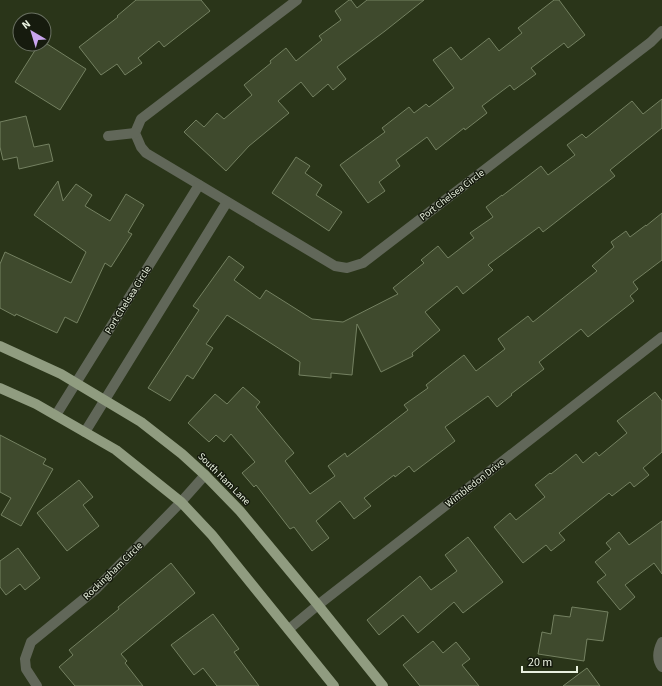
<svg xmlns="http://www.w3.org/2000/svg" width="662" height="686" viewBox="0 0 662 686" font-family="'Source Sans 3',sans-serif">
<style>
.building{fill:#3f4a2d;stroke:#748161}
.lines{fill:none;stroke-linecap:round;stroke-linejoin:round}
.minor{stroke:#616759;stroke-width:10}
.major{stroke:#909c80;stroke-width:10}
.labels{text-anchor:middle;dominant-baseline:central;stroke-width:3;stroke-linejoin:round;paint-order:stroke}
.street-label{font-size:10px;fill:#e9f1df;stroke:#161b0e}
</style>
<rect width="100%" height="100%" fill="#2a3519"/>
<g class="building">
<polygon points="136,0 201,0 210,11 164,47 159,41 138,58 142,63 125,75 117,64 101,75 79,47 118,17 117,16"/>
<polygon points="349,0 351,0 357,8 367,0 424,0 385,31 337,67 346,79 333,90 328,84 313,97 301,82 278,101 289,113 249,146 226,171 184,132 196,120 204,127 217,113 224,119 252,95 244,85 271,63 270,61 286,48 296,61 322,40 319,36 341,20 335,11"/>
<polygon points="554,0 559,0 585,35 568,48 564,43 531,68 536,74 514,90 510,85 482,106 487,113 465,130 464,128 436,150 427,137 396,160 400,166 379,182 385,191 368,203 340,165 385,132 382,128 409,107 414,113 426,104 429,107 454,88 433,60 451,47 461,60 489,38 499,51 522,33 518,28"/>
<polygon points="44,42 86,69 60,110 15,82 39,44 44,44"/>
<polygon points="662,99 662,128 610,170 615,176 543,232 539,227 488,265 493,270 463,294 457,286 425,312 440,330 412,353 413,356 381,372 357,324 352,375 331,373 331,378 299,375 300,362 227,315 206,344 213,348 193,379 187,375 170,401 148,388 199,310 193,306 229,256 244,267 234,280 260,299 266,290 312,319 343,322 398,294 393,288 424,263 421,260 438,246 448,258 474,238 470,233 493,217 486,207 502,195 502,196 541,166 548,175 575,155 567,145 582,134 586,138 632,101 643,114"/>
<polygon points="26,116 34,147 49,144 53,161 19,169 17,157 3,160 0,147 0,122"/>
<polygon points="296,157 310,166 305,173 322,185 316,195 342,212 329,231 272,193"/>
<polygon points="58,181 63,201 76,184 92,195 85,206 110,221 126,194 144,205 128,232 132,234 111,267 105,263 77,323 65,317 57,333 16,314 15,316 0,308 0,264 5,252 71,283 86,252 34,215"/>
<polygon points="662,213 662,260 633,282 638,289 630,296 634,301 588,337 581,329 539,362 544,369 511,394 512,395 497,407 488,396 445,427 455,441 414,472 409,466 395,477 394,475 364,498 371,506 354,519 340,501 316,521 329,538 312,551 294,527 290,529 256,485 254,487 242,473 255,462 231,434 224,442 216,435 209,442 188,423 215,394 227,404 243,387 260,402 256,407 294,453 285,461 310,494 335,476 328,466 345,453 347,457 408,410 404,405 428,388 426,385 446,369 464,355 476,371 505,349 498,339 528,316 533,322 597,271 592,266 614,247 611,242 626,231 630,237 646,225 646,226"/>
<polygon points="655,392 662,401 662,452 643,468 649,475 634,487 630,482 612,496 609,493 559,533 565,540 551,551 546,545 523,563 494,527 510,513 516,520 545,497 535,485 550,473 551,474 576,454 583,463 596,452 599,456 627,433 617,421"/>
<polygon points="0,435 46,459 43,464 53,469 21,526 1,515 11,498 0,492"/>
<polygon points="79,480 93,497 83,505 99,526 67,551 37,513"/>
<polygon points="662,521 662,574 654,563 625,585 635,597 620,610 597,582 606,575 595,562 611,549 606,543 619,532 629,545"/>
<polygon points="468,537 503,582 463,613 454,602 418,633 403,615 379,635 367,620 420,576 431,590 457,571 445,555"/>
<polygon points="18,548 40,578 25,590 20,584 6,595 0,587 0,561"/>
<polygon points="171,563 195,593 121,654 127,661 125,663 143,686 75,686 59,667 73,655 69,650 119,609 118,607"/>
<polygon points="572,607 608,612 603,641 587,639 584,661 538,654 542,632 551,634 554,615 570,617"/>
<polygon points="213,614 239,649 234,652 259,686 217,686 203,668 194,675 171,645"/>
<polygon points="433,641 443,653 456,642 470,659 462,665 479,686 420,686 403,665"/>
<polygon points="587,668 600,686 563,686"/>
</g>
<g class="lines">
<g class="minor">
<polyline points="297,0 141,119 135,133 141,147 146,153 335,266 347,268 363,263 651,42 662,31"/>
<polyline points="108,136 135,133"/>
<polyline points="56,415 199,185"/>
<polyline points="85,432 227,202"/>
<polyline points="289,629 318,605 662,337"/>
<path d="M662 642C658 650 656 659 662 667"/>
<polyline points="37,686 26,669 25,659 31,642 96,589 181,502 205,475"/>
</g>
<g class="major">
<polyline points="0,346 61,374 141,422 182,454 205,475 240,511 318,605 383,686"/>
<polyline points="0,388 36,404 116,450 181,502 212,535 334,686"/>
</g>
</g>
<g class="labels">
<g class="street-label">
<text transform="translate(452 195) rotate(-37)">Port Chelsea Circle</text>
<text transform="translate(128 300) rotate(-58)">Port Chelsea Circle</text>
<text transform="translate(224 479) rotate(45)">South Ham Lane</text>
<text transform="translate(475 483) rotate(-38)">Wimbledon Drive</text>
<text transform="translate(113 571) rotate(-44)">Rockingham Circle</text>
</g>
</g>
<g transform="translate(32 32) rotate(322)"><circle r="19" fill="#161b0e" stroke="#6a7162"/>
<path d="M0-3L7 15L0 10L-7 15Z" fill="#c9a5ee"/>
<text y="-6" font-size="11" font-weight="bold" text-anchor="middle" fill="#e9f1df">N</text>
</g>
<path d="M522 666v6h55v-6" fill="none" stroke="#e9f1df" stroke-width="2"/>
<text x="528" y="666" font-size="12" fill="#e9f1df" stroke="#161b0e" stroke-width="3" paint-order="stroke">20 m</text>
</svg>
